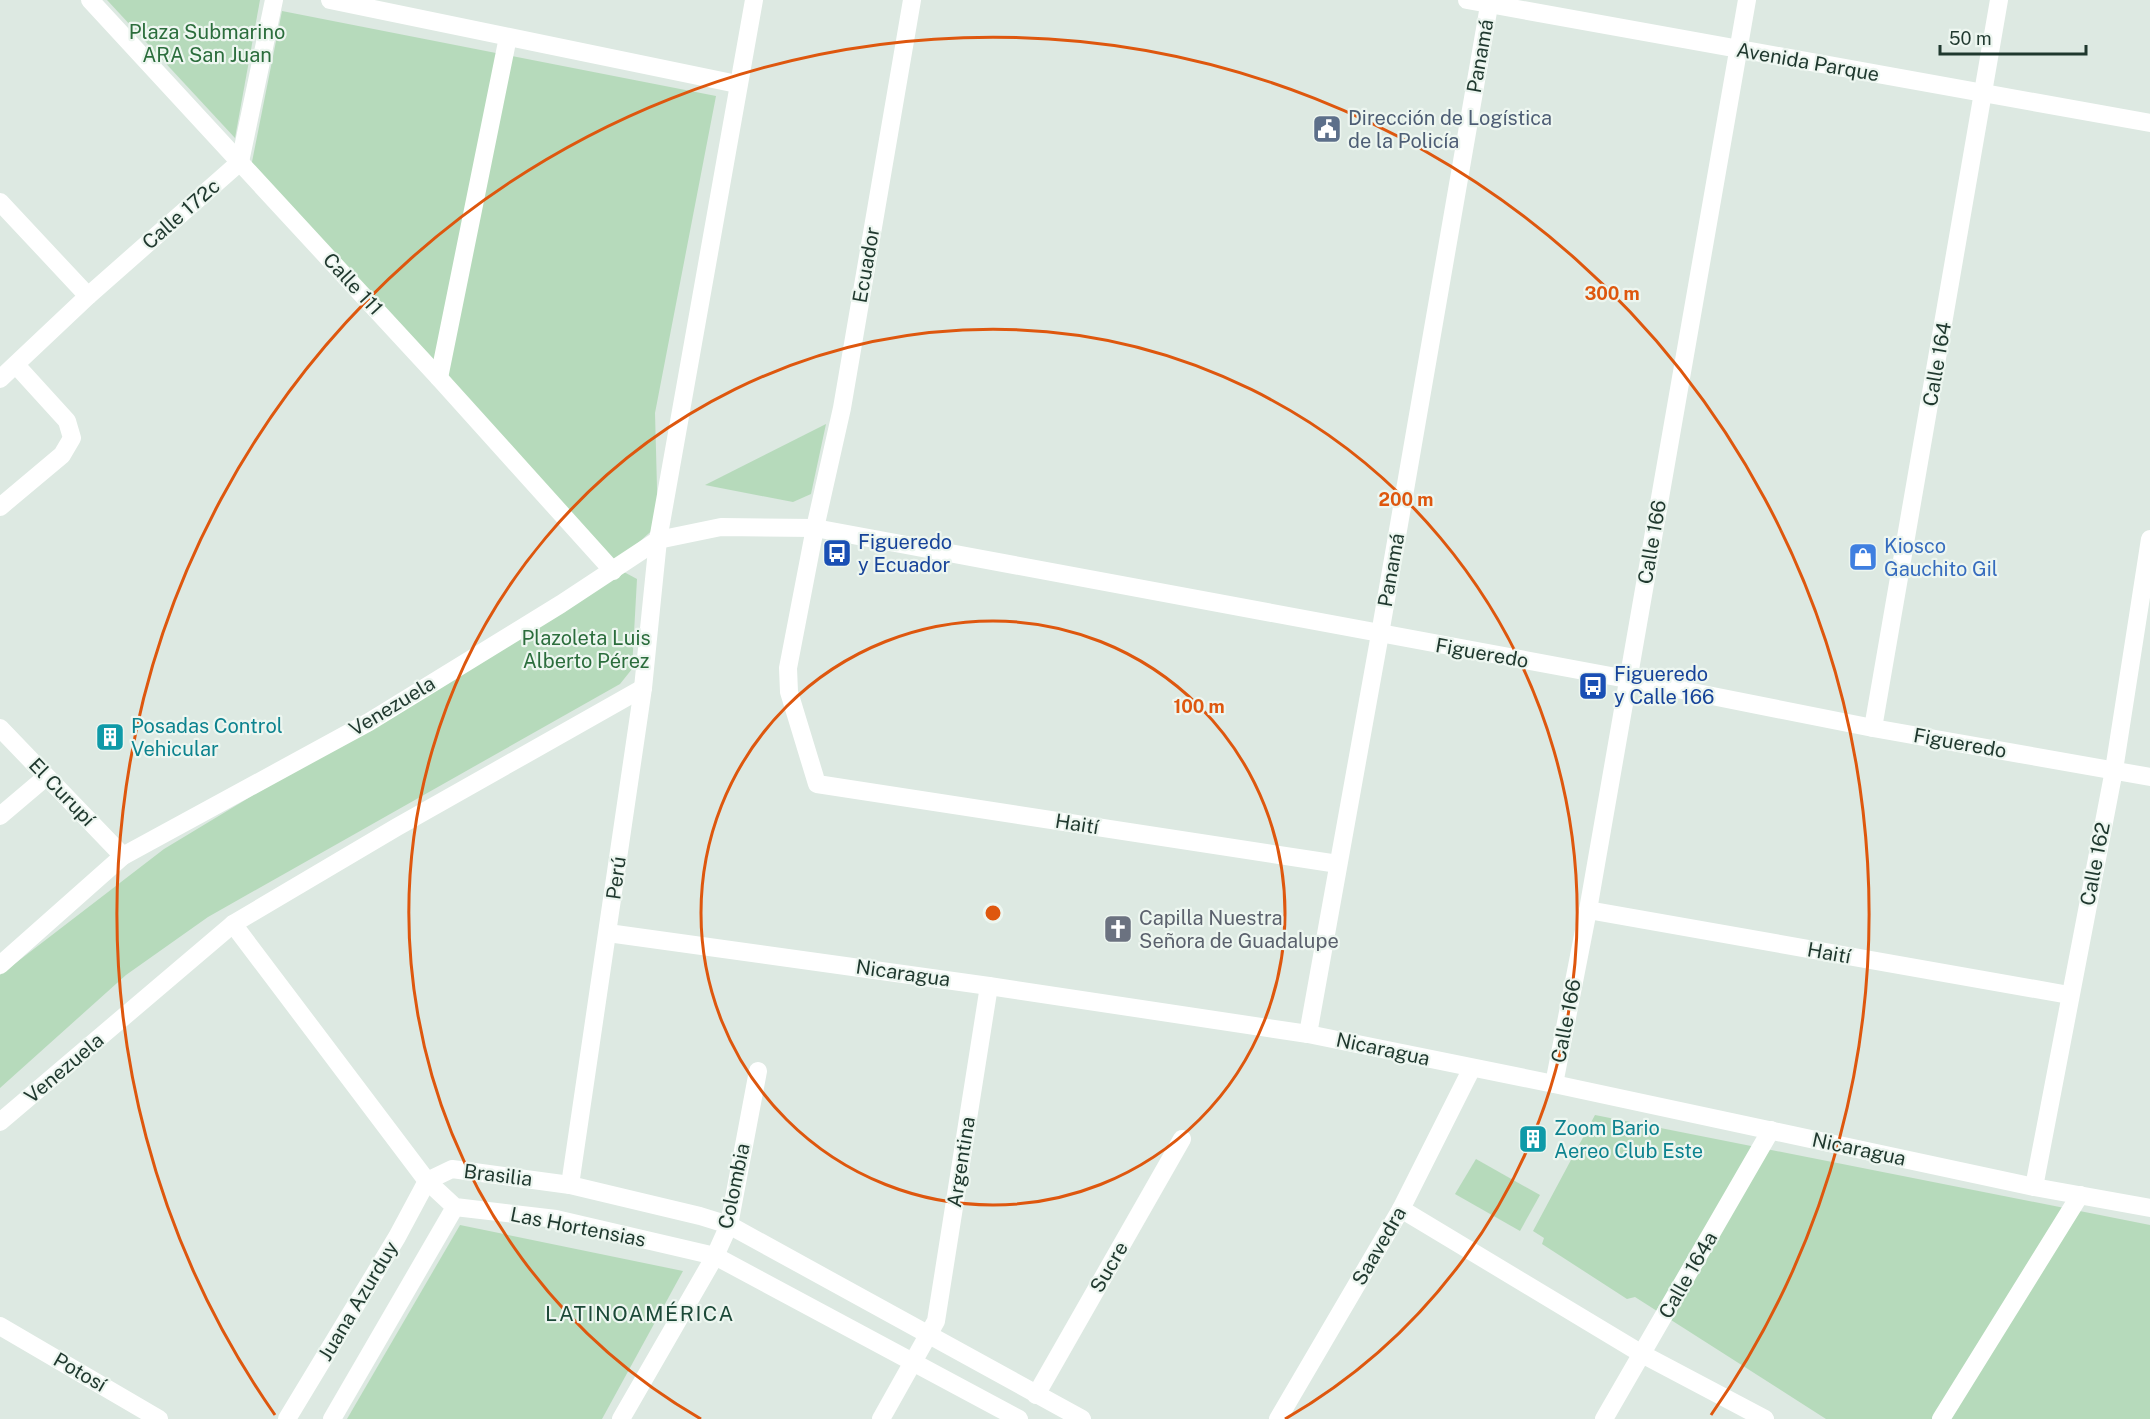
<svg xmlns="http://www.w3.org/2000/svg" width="2150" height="1419" viewBox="0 0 2150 1419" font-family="'Public Sans',sans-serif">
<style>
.green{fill:#b6dabb}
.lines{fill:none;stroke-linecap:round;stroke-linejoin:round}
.minor{stroke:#fff;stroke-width:18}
.tertiary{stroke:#fff;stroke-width:18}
.ring{fill:none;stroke:#de570e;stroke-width:3}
.labels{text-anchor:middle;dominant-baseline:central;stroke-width:4.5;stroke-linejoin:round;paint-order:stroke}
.park-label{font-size:20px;fill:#2b6d3c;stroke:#edf6f0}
.street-label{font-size:20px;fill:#1f382e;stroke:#edf6f0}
.service-label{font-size:20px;fill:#4e5e75;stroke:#edf6f0;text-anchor:start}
.transit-label{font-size:20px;fill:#164399;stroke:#edf6f0;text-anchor:start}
.shop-label{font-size:20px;fill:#366cbe;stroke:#edf6f0;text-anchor:start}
.culture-label{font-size:20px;fill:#0d838f;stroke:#edf6f0;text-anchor:start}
.worship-label{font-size:20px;fill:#5b616d;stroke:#edf6f0;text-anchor:start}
.neighbourhood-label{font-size:21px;letter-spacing:1.5px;fill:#1c4938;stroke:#edf6f0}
.centre{fill:#de570e;stroke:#edf6f0;stroke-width:3}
.ring-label{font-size:18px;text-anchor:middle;font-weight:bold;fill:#de570e;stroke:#edf6f0;stroke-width:4.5;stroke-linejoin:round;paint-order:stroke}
</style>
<rect width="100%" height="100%" fill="#dde9e2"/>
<g class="green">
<polygon points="107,0 260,0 235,138"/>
<polygon points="282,11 716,96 655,413 658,525 606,572 249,177"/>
<polygon points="826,424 811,494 793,502 705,485"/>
<polygon points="624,572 637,579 632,669 620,684 208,917 126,975 0,1088 0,975 164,849"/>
<polygon points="1595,1115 2150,1225 2150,1419 1826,1419 1635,1297 1627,1299 1542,1244 1544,1238 1533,1231"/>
<polygon points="1476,1159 1540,1195 1520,1231 1455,1194"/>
<polygon points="460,1225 683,1271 602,1419 347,1419"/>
</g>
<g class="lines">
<g class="minor">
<polyline points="90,0 439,378 613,571"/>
<polyline points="330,0 737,84"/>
<polyline points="912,0 842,408 815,528 788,668 789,692 817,784 1338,864"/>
<polyline points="0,202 88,296"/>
<polyline points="439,378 508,37"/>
<polyline points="0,379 88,296 240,162 274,0"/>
<polyline points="0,507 62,455 72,438 67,421 16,365"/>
<polyline points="0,728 123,856"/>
<polyline points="1873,728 1999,0"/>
<polyline points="0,816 46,777"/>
<polyline points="1588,910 2069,995"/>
<polyline points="233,924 427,1181 455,1207 556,1219 715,1256 1019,1419"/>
<polyline points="608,933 989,986 1308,1034 1554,1084 2034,1187 2150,1208"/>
<polyline points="0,965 123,856 369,722 561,604 658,540 721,527 815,528 1627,679 1873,728 2150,777"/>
<polyline points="1308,1034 1380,634 1490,0"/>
<polyline points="1554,1084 1588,910 1747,0"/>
<polyline points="0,1122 233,924 397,827 643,688"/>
<polyline points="570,1185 643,688 658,540 754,0"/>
<polyline points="2034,1187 2114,770 2150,539"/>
<polyline points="1401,1209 1642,1354 1765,1419"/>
<polyline points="0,1326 159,1419"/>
<polyline points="1036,1395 1182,1139"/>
<polyline points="287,1419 397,1237 427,1181 452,1169 570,1185 700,1216 729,1225 1082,1419"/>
<polyline points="332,1419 455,1207"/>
<polyline points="621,1419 715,1256 729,1225 758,1071"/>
<polyline points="881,1419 936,1321 989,986"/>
<polyline points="1278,1419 1401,1209 1472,1068"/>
<polyline points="1604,1419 1771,1130"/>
<polyline points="1941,1419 2080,1195"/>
</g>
<polyline class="tertiary" points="1467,0 2150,123"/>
</g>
<g class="ring">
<circle cx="993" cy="913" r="292"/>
<path d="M701 1419A584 584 0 1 1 1285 1419"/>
<path d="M275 1415A876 876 0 1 1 1711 1415"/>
</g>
<defs>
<g id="civic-square" transform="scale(1.5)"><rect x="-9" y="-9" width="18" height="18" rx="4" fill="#5c6f8a" stroke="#edf6f0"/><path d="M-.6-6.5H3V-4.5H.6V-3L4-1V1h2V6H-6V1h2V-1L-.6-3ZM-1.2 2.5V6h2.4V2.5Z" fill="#fff"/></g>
<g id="bus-square" transform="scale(1.5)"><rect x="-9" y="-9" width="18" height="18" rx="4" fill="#1a4fb4" stroke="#edf6f0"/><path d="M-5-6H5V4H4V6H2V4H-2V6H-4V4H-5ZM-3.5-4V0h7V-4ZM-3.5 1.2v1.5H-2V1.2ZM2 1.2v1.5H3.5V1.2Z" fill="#fff"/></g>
<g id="shop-square" transform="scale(1.5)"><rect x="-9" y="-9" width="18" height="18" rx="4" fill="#3f7fe0" stroke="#edf6f0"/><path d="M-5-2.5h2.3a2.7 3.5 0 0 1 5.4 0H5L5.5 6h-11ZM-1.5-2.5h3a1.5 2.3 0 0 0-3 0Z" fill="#fff"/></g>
<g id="building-square" transform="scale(1.5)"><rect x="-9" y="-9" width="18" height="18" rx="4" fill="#0f9aa8" stroke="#edf6f0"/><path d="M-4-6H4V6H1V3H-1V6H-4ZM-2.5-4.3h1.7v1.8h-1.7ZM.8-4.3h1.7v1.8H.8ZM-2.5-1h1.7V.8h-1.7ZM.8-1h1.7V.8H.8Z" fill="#fff"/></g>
<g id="church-square" transform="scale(1.5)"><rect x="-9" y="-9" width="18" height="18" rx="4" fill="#6b7280" stroke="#edf6f0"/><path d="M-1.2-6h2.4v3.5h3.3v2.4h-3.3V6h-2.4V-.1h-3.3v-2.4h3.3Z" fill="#fff"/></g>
</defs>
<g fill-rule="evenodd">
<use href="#civic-square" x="1327" y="129"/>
<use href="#bus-square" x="837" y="553"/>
<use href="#shop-square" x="1863" y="557"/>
<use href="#bus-square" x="1593" y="686"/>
<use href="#building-square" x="110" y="737"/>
<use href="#church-square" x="1118" y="929"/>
<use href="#building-square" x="1533" y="1139"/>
</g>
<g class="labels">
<g class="park-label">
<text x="207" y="32">Plaza Submarino<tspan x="207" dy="23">ARA San Juan</tspan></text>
<text x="586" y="638">Plazoleta Luis<tspan x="586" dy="23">Alberto Pérez</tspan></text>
</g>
<g class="street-label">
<text transform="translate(1480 56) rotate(-80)">Panamá</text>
<text transform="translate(1808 62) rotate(10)">Avenida Parque</text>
<text transform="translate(181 214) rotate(-41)">Calle 172c</text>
<text transform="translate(866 265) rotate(-80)">Ecuador</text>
<text transform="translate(353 284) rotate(47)">Calle 111</text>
<text transform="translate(1937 364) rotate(-80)">Calle 164</text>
<text transform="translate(1652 542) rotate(-80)">Calle 166</text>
<text transform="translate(1391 570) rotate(-80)">Panamá</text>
<text transform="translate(1482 653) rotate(10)">Figueredo</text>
<text transform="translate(392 706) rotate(-31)">Venezuela</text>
<text transform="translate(1960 743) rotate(10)">Figueredo</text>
<text transform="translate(62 792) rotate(46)">El Curupí</text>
<text transform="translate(1077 824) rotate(9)">Haití</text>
<text transform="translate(2095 864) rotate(-79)">Calle 162</text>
<text transform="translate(616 878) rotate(-82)">Perú</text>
<text transform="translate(1829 953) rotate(10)">Haití</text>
<text transform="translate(903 973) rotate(8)">Nicaragua</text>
<text transform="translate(1566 1021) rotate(-79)">Calle 166</text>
<text transform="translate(1383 1049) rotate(12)">Nicaragua</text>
<text transform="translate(64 1068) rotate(-40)">Venezuela</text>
<text transform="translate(1859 1149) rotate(12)">Nicaragua</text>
<text transform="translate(961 1162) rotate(-81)">Argentina</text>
<text transform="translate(498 1175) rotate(7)">Brasilia</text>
<text transform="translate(734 1186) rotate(-78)">Colombia</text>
<text transform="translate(578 1227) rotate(11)">Las Hortensias</text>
<text transform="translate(1379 1246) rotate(-60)">Saavedra</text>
<text transform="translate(1109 1267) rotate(-60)">Sucre</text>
<text transform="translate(1688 1275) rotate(-60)">Calle 164a</text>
<text transform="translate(358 1301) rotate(-59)">Juana Azurduy</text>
<text transform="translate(80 1372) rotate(30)">Potosí</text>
</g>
<g class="service-label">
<text x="1348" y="118">Dirección de Logística<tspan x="1348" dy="23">de la Policía</tspan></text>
</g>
<g class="transit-label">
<text x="858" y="542">Figueredo<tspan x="858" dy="23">y Ecuador</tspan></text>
<text x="1614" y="674">Figueredo<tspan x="1614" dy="23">y Calle 166</tspan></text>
</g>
<g class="shop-label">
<text x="1884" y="546">Kiosco<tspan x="1884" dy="23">Gauchito Gil</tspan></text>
</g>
<g class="culture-label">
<text x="131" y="726">Posadas Control<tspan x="131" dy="23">Vehicular</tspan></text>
<text x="1554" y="1128">Zoom Bario<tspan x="1554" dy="23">Aereo Club Este</tspan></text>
</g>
<g class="worship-label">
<text x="1139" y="918">Capilla Nuestra<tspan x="1139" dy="23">Señora de Guadalupe</tspan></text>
</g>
<g class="neighbourhood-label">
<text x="640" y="1313">LATINOAMÉRICA</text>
</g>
</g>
<circle cx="993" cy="913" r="9" class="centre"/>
<g class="ring-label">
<text x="1612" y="300">300 m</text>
<text x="1406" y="506">200 m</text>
<text x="1199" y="713">100 m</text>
</g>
<path d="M1940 45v9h146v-9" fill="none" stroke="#1f382e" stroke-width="3"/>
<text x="1949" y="45" font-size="18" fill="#1f382e" stroke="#edf6f0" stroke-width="4.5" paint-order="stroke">50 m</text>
</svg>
